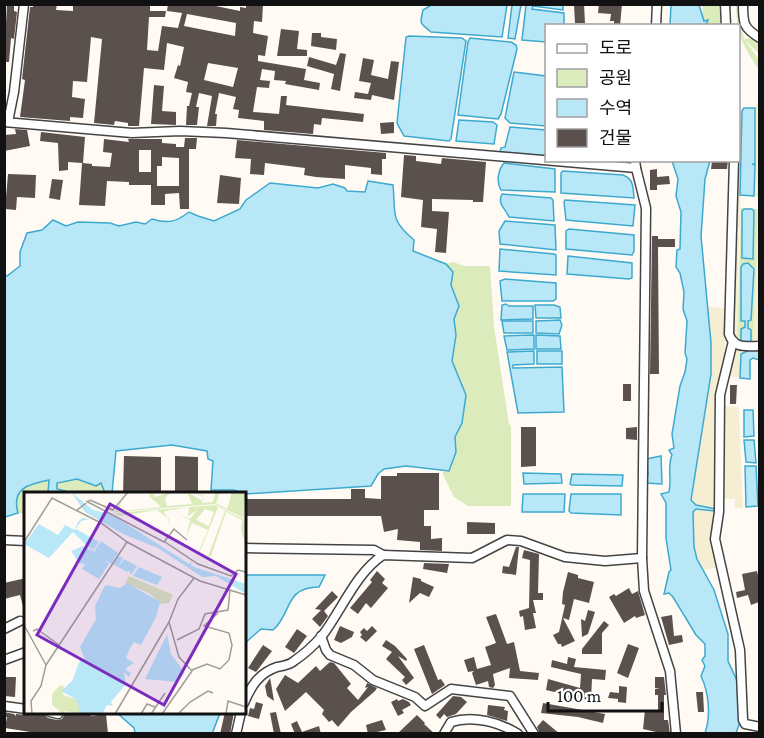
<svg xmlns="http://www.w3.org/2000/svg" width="764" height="738" viewBox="0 0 764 738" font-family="'Crimson Pro','Noto Sans KR',serif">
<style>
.farmland{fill:#f6eed3}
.green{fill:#dbebbc}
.water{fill:#b8e8f7;stroke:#3ea9cf;stroke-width:1.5}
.building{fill:#5a504d;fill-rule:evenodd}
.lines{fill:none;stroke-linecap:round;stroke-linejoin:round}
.street-casing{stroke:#444;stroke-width:11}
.street{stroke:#fff;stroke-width:8}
.inset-road{fill:none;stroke:#a09d99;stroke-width:1.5}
.view{fill:#7b2cbf;fill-opacity:0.15;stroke:#7b2cbf;stroke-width:3}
.inset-edge{fill:none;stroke:#111;stroke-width:3}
</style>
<rect width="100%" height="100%" fill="#fffbf4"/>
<g class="farmland">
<polygon points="756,103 760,103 760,197 755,197"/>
<polygon points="739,111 742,111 740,228 734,228 736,161 738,160"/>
<polygon points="758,201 760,343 753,343"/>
<polygon points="739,236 737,342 733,337 735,237"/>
<polygon points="708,307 727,308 716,509 696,505 691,500 711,374 711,343"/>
<polygon points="732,350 744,351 740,359 740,378 730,376"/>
<polygon points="725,406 739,407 743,508 735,508 735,499 724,499"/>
<polygon points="696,509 715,511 712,541 720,567 703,570 697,559 694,547 693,512"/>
</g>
<g class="green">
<polygon points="703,5 719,5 721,25 706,25 707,23 702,18"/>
<path d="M736 5H740L741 24 744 39 754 38 759 42V54L745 40 759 60V70C742 44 737 35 736 5Z"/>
<polygon points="741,208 758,209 753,343 751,343 748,321 741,321 745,321 741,343 737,342"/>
<polygon points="453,262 465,266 490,266 494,327 509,424 511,426 511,506 468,506 454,497 443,475 443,472 449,470 456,452 455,437 462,423 466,395 452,361 456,335 454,319 459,306 451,285 453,272 446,264"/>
<polygon points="77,479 96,486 101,483 105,493 66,493 66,491 57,489 57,483"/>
<path d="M49 480 48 493 26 494 25 514 18 513C11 488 29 484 49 480Z"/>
</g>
<g class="water">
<path d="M433 4 507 5 502 37 431 32C421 23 419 26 423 10Z"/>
<polygon points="512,5 521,5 515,39 508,38"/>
<polygon points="526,5 563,5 563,10 533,6 532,9 564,13 564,25 546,26 546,42 522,40"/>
<polygon points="671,5 699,5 704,21 708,20 706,25 670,25"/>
<polygon points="409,36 462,38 466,41 451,139 449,141 404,136 397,123 406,37"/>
<polygon points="470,38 511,42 516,45 517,49 501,114 498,119 458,115 468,42"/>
<polygon points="514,72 546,76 546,126 510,123 505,118"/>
<polygon points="744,108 755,108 755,164 752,164 755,165 754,196 740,195 742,111"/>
<polygon points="459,120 493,122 497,125 494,144 456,141"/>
<polygon points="510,127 546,130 546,156 500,152 501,148 505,147"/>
<path d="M672 161H710L705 179 701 236 711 343V374L691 500 696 505 716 509 715 511 696 509 693 512 694 547 697 559 714 590 728 634V661L739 685 740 722 736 733H705C711 716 709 693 701 676L705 666 702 660 705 656V644L696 635 673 597 669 593 664 594 669 572 671 570 666 538V503L661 494 669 492C672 480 667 466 672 455L669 450 674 448 672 434 680 386 685 372 687 359 685 353 687 321 683 309 684 292 680 273 676 267 677 250 680 249 681 212 676 196 678 179Z"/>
<path d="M504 163 555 169V192L501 190C496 182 498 170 504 163Z"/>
<path d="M563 171 623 175C634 179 633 188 634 198L561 193V173Z"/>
<path d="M368 181 393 185C396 214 389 219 414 240L413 251 446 264 453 272 451 285 459 306 454 319 456 335 452 361 466 395 462 423 455 437 456 452 449 471 406 466 384 469 378 474 371 486 245 494 234 490H211L213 461 208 459 207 451 172 445 116 451 112 493H105L101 483 96 486 77 479 57 483V489L66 491V493H48L49 480C29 484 11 488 18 513L5 517V275L7 276 20 266V252L27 233 42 230 53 220 66 226 78 222 110 223 119 226 136 222 145 224 152 219C168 224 176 222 189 212L198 216 214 221 240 209 246 200 270 183 318 188 333 184 345 188 347 191 365 192Z"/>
<path d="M502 194 551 198 553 200 554 221 509 217C505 208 497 204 502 194Z"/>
<polygon points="565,200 635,205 633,226 566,220 564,202"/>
<polygon points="744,209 752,209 754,211 753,259 742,258 742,211"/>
<polygon points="505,221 555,225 556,250 500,244 499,231"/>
<polygon points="569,229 634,235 634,251 632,255 566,249 566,231"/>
<polygon points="500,249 554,254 556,255 556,275 499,271"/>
<polygon points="568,256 632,263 632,278 629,279 567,274"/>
<polygon points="748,263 754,269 751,320 748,321 748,328 751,330 751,343 741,343 741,329 745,327 745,321 741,321 741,267 743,264"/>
<polygon points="505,279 556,283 556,299 553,301 502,301 500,281"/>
<polygon points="506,304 509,306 533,306 533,319 501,320 502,305"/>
<polygon points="535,305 554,305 560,307 561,318 536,318"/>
<polygon points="560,320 562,325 559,334 536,333 536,321"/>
<polygon points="502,321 533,321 533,333 504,333"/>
<polygon points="534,335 534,349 507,350 504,336"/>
<polygon points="536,335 560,336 561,349 536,349"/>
<polygon points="749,350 759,351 759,360 753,358 750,360 750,379 740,378 741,354"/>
<polygon points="534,351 534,364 513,365 513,368 562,367 564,412 518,413 507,352"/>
<rect x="537" y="351" width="25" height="13"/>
<polygon points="744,410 753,410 754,436 744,437"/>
<polygon points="744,440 754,440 756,463 746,462"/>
<polygon points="661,456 662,484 646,483 648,474 646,459"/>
<polygon points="745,466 756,466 758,506 746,507"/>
<polygon points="523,473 561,474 562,483 524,484"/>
<polygon points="572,474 623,475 622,486 572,485 570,484"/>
<polygon points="523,494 565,494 564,512 522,512"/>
<polygon points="571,494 621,494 621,515 571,513 569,511"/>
<path d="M245 575H325L319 587C284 587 292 614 273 630L261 629 245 643Z"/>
<polygon points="117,713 117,712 220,713 212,734 135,733 134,728"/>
</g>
<g class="building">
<polygon points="7,4 14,4 14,11 17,12 14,39 11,38 9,62 4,62"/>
<path d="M33 4H57L56 10 73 11V4H150V11H166L165 17H149L147 50 158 51 162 26 178 28 182 13 167 11 168 4H206L240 11V7L246 8V4H263L262 22 254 21 253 33 268 36 265 56 258 55V61L306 69 304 80 320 83 319 90 285 84 286 81 274 80 275 71 262 69 260 80 270 81 269 88 257 87 253 112 279 114 281 96H287L286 105 364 114 363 122 322 118 321 125 314 124 313 134 264 130V121L238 118 239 110 233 109 236 97 219 93 215 114H217L216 126H207L212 96 199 93 196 107H199L197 125H186L187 106H189L192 93 186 92 188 82 174 78 178 65 180 66 184 47 167 43 164 70 144 68 139 126H128V123L115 121 114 125 94 123 102 39 91 37 87 82 73 81 72 97 85 99 83 118 70 117V121L20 117 25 80 22 79 30 7H33ZM187 14 236 23 235 36 184 26ZM208 63 238 68 233 87 204 80Z"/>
<polygon points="584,4 585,23 575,23 574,5"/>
<polygon points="599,4 622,4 620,26 614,26 614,21 610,21 611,14 598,13"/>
<polygon points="281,29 299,31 297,49 307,50 307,56 277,56"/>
<polygon points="312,33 321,33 321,37 337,39 336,50 311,46"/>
<polygon points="340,53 346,54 340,91 331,89 334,74 307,66 309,57 336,65"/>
<polygon points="363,58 374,60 371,75 388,79 391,61 399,62 394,100 372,95 371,100 354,98 355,92 368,94 371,83 359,81"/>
<polygon points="154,85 164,86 162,111 176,112 176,125 151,124"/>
<polygon points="394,122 394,133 381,134 380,123"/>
<polygon points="15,129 27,130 30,146 4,151 4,135 16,134"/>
<path d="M41 132 85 137 83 163 92 164V166L110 167 112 153 103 152 104 139 129 142 128 139H162V143L176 144V147H184L185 138H197L196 149H189V209H180L179 193 165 194V205H151V185H129V182L107 181 105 206 79 205 82 163 68 162V170L59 171 58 143 40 141ZM139 150H151V172H139ZM162 157 179 158V186H157V166H162Z"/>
<polygon points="237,140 386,153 386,159 382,159 382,175 371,174 371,168 345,165 345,179 316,177 304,175 305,168 265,163 264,175 250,174 251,159 235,158"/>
<polygon points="404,155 416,156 416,161 441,164 442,158 486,162 483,202 473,202 473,200 432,199 432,211 449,212 446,253 435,252 437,229 421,227 423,200 401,197"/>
<polygon points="723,160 728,160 727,169 711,169 712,161"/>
<polygon points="657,169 657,177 669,176 670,184 657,185 657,190 650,190 650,170"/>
<polygon points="8,174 36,175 35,198 17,197 16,210 5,209"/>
<polygon points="220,175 241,178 239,204 217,203"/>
<polygon points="52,179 63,180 60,200 49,198"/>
<polygon points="652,236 658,236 658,239 675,239 675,247 658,247 659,374 650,374"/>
<rect x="623" y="384" width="8" height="17"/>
<polygon points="730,385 737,385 736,404 730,404"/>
<polygon points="521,427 536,427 536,466 521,467"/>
<polygon points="637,427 637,440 626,439 626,428"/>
<polygon points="124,456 161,457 161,494 123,494"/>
<polygon points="175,456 198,457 198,494 175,494"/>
<polygon points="397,473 439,473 439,510 424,510 424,526 431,526 431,539 442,538 442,551 420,550 420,542 397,540 398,529 384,532 381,516 247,516 246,499 351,499 351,489 365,489 365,498 381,499 381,476 397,476"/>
<polygon points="467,522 495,523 495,534 467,534"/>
<polygon points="516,547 519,547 516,575 502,573 503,566 509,567"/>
<polygon points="524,550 539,554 538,593 543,593 543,600 533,600 536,613 533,613 536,628 525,630 523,616 520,617 519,611 529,608 530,560 522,558"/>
<polygon points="424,563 449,564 447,573 423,569"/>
<polygon points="377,571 385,579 382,583 388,588 371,608 366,603 358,614 350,608 372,582 370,580"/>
<polygon points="757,571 759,580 759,602 751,605 748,595 737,598 736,592 745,590 742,574"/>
<polygon points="568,572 578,575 578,578 594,582 589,603 574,599 569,620 563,618 575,641 562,647 561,644 558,644 553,635 559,632 565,605 562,604 563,592"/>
<polygon points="413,577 421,579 421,581 434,587 429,597 420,593 409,603"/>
<polygon points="26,578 26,606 23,606 20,595 4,599 4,583"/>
<polygon points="629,588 632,594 638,591 645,615 636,618 635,616 624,623 609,597 614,594 616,596"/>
<polygon points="332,591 338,597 324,611 328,616 320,627 312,619 321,610 315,609"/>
<polygon points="588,610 595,612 588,634 582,637 581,619 585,621"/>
<polygon points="496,614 507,644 514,642 520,671 539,673 538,680 509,678 510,668 493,674 495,685 493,688 489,687 488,681 476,685 472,673 474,671 468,672 464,660 474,657 477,669 491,665 485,647 496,643 486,617"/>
<polygon points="672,615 674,636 682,635 683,642 669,645 661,617"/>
<polygon points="604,621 609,625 602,633 602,654 582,654 582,649"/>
<polygon points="340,626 354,632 352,637 341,643 334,640"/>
<polygon points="372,626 377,631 366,642 360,637 362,635 360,632 364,628 367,631"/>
<polygon points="297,629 307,636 294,653 285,647"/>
<polygon points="386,640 395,646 407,659 406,661 398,656 414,678 406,685 402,680 405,677 386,659 392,652 382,646"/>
<polygon points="628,644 639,648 628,678 617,673"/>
<polygon points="263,645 272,651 256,672 248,668"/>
<polygon points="424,645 438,680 441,679 445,685 432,694 414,649"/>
<polygon points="568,657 576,659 574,667 606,670 605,680 592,679 591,700 558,697 559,693 546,690 548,679 580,688 581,674 551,667 552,660 567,664"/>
<polygon points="330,662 334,663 351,684 347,688 358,700 368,687 365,688 367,683 377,688 375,691 351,712 338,727 332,720 329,722 322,714 324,710 306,692 285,711 276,689 285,675 298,683 316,666 320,671"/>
<polygon points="5,677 16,677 15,697 4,696"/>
<polygon points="655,677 664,677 666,695 664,695 664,720 668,720 670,734 656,734 656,732 643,729 645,710 658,710 658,695 655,695 655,689 660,689 655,688"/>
<polygon points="270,678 271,683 274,701 267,696 265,686"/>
<polygon points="619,686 627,687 626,703 618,702 618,699 608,698 610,692 619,693"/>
<polygon points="696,692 703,692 704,712 698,712"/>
<polygon points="453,696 461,697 467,702 456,714 447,717 444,714 440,719 436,715"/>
<polygon points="397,699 398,701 403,699 409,702 411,705 402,710 404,713 398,716 391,702"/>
<polygon points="256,702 263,704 259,719 248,716 250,708 254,709"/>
<polygon points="543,703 605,714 603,723 578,717 541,713"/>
<polygon points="488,705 505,707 504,710 508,711 507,721 487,715"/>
<polygon points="4,712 14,714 16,716 16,714 26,715 32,712 44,714 48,718 57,720 62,719 64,715 67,715 67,712 78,712 78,714 91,713 91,716 106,714 108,734 99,734 98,732 43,734 5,728 7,717 4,717"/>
<polygon points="225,712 234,712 230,734 220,734"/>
<polygon points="276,712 281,734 274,734 270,713"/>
<polygon points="417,715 425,723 424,724 435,734 397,734"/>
<polygon points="382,720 386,730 368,734 366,725"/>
<polygon points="543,720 560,734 540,734 537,727"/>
<polygon points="297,721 302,732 319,726 321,734 295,734 291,724"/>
</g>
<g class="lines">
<g class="street-casing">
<g id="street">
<polyline points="725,4 726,26"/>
<path d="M743 4C743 23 743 28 760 38"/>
<polyline points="656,26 657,4"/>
<polyline points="4,122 132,133 180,131 226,133 636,168 635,160"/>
<polyline points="8,122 14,92 24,4"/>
<path d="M734 160 729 334C734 349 746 346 760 346"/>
<polyline points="636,168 646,208 642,558 644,591 670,671 676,734"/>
<polyline points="733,341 720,395 719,512 715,539 740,650 743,720 745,724 760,727"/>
<polyline points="4,540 26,541"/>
<polyline points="244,548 374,550 383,555"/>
<polyline points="4,629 20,621"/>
<polyline points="321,636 326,650 330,655 354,665 373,680 415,697 425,706 451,689 510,696 534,734"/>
<polyline points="4,660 26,652"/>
<path d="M244 703C251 686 259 673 277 667 283 666 290 665 294 661 303 655 315 644 322 636 342 610 355 574 383 555L472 558 507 540 521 541 565 557 605 561 642 558"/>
<polyline points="4,706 26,709"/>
<polyline points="50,712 58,714"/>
<polyline points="236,734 241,712"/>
<path d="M444 734 451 722C473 715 499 722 518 734"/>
</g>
</g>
<use href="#street" class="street"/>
</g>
<g transform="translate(24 492)">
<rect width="222" height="222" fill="#fffbf4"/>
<path d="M128 0 131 5 147 0 141 6 143 14 168 12 163 0 179 9V5L169 0 179 4 180 8 177 11 189 10 191 0H196L192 11 203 17 208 0H222L220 26 190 12 91 20 66 9 91 21 190 13 222 28V55L217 38 218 28 202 20 187 64 184 65 201 19 194 15 178 55 171 68 184 38 168 31 162 45 166 28 152 20 166 27 173 18 164 24 165 15 141 19 140 21 145 27V33L144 26 133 18 96 24 66 9 68 8 91 19 97 9 96 19 137 15 125 4ZM181 17 190 20 185 34 172 28ZM105 84 149 103 145 111 137 112 125 101 101 91ZM36 193 40 194 39 203 52 207 59 222 41 219 39 222 28 213V202Z" fill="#dbebbc" fill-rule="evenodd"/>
<path d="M47 0 69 18 87 22 165 72 168 69 167 73 173 76 222 92V102L192 84 178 85 134 56 99 42 61 20ZM58 26 66 27 57 29 52 37 75 50 70 57 64 54 74 62 71 58 77 49 94 61 87 72 81 68 85 72 75 87 58 77 61 72 55 71 47 59 59 54 69 60 49 40 25 66 0 52 15 32 34 43 41 33 51 38 54 30ZM95 64 99 66 94 75 100 67 113 74 107 83 105 78 103 80 89 72ZM115 75 138 85 133 93 109 84ZM103 91 136 110 132 125 117 153 110 150 106 156 102 166 110 171 103 175 102 179 107 180 105 185 100 180 102 192 87 210 89 214 83 213 78 222 57 221 52 207 37 199 48 189 56 168H61L56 155 72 127 71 114 79 97 82 93 96 96ZM143 142 147 162 161 181 153 190 121 187Z" fill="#b8e8f7"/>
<path class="inset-road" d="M62 9 140 50 150 37 163 48M52 19 66 8 89 18 104 0M0 50 28 6 77 31 103 50 22 173M103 50 176 89 222 103M141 50 174 72 207 84 214 78 222 80M0 133 22 173 17 194 7 209 8 222M9 139 13 137 35 153M153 148 175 137 181 122 204 118 206 98M168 178 183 172 196 177 205 168 208 153 205 141 180 134 194 121M155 221 166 210 184 199 189 201M91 222 145 130M117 222 123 212 131 215M127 222 141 201M138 222 168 179 155 165 145 130 154 107 170 86M202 222 204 209 222 215"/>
<path class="view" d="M86 12 212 82 140 213 13 143Z"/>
<rect width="222" height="222" class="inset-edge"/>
</g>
<rect width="764" height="738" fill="none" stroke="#111111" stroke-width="12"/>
<rect x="545" y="24" width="195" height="138" fill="#ffffff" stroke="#a0a0a0" stroke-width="1.5"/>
<rect x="557" y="44" width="30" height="9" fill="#ffffff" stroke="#a0a0a0" stroke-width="1.5"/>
<text x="599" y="54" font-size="18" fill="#111111">도로</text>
<rect x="557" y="69" width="30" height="18" fill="#dbebbc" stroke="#a0a0a0" stroke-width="1.5"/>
<text x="599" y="84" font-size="18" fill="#111111">공원</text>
<rect x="557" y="99" width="30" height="18" fill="#b8e8f7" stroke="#a0a0a0" stroke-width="1.5"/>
<text x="599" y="114" font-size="18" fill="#111111">수역</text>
<rect x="557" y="129" width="30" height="18" fill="#5a504d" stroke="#a0a0a0" stroke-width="1.5"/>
<text x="599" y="144" font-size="18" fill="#111111">건물</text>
<path d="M548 702v9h114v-9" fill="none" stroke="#111111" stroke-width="3"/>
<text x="557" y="702" font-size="18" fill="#111111" stroke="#ffffff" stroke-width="4.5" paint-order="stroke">100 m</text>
</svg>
